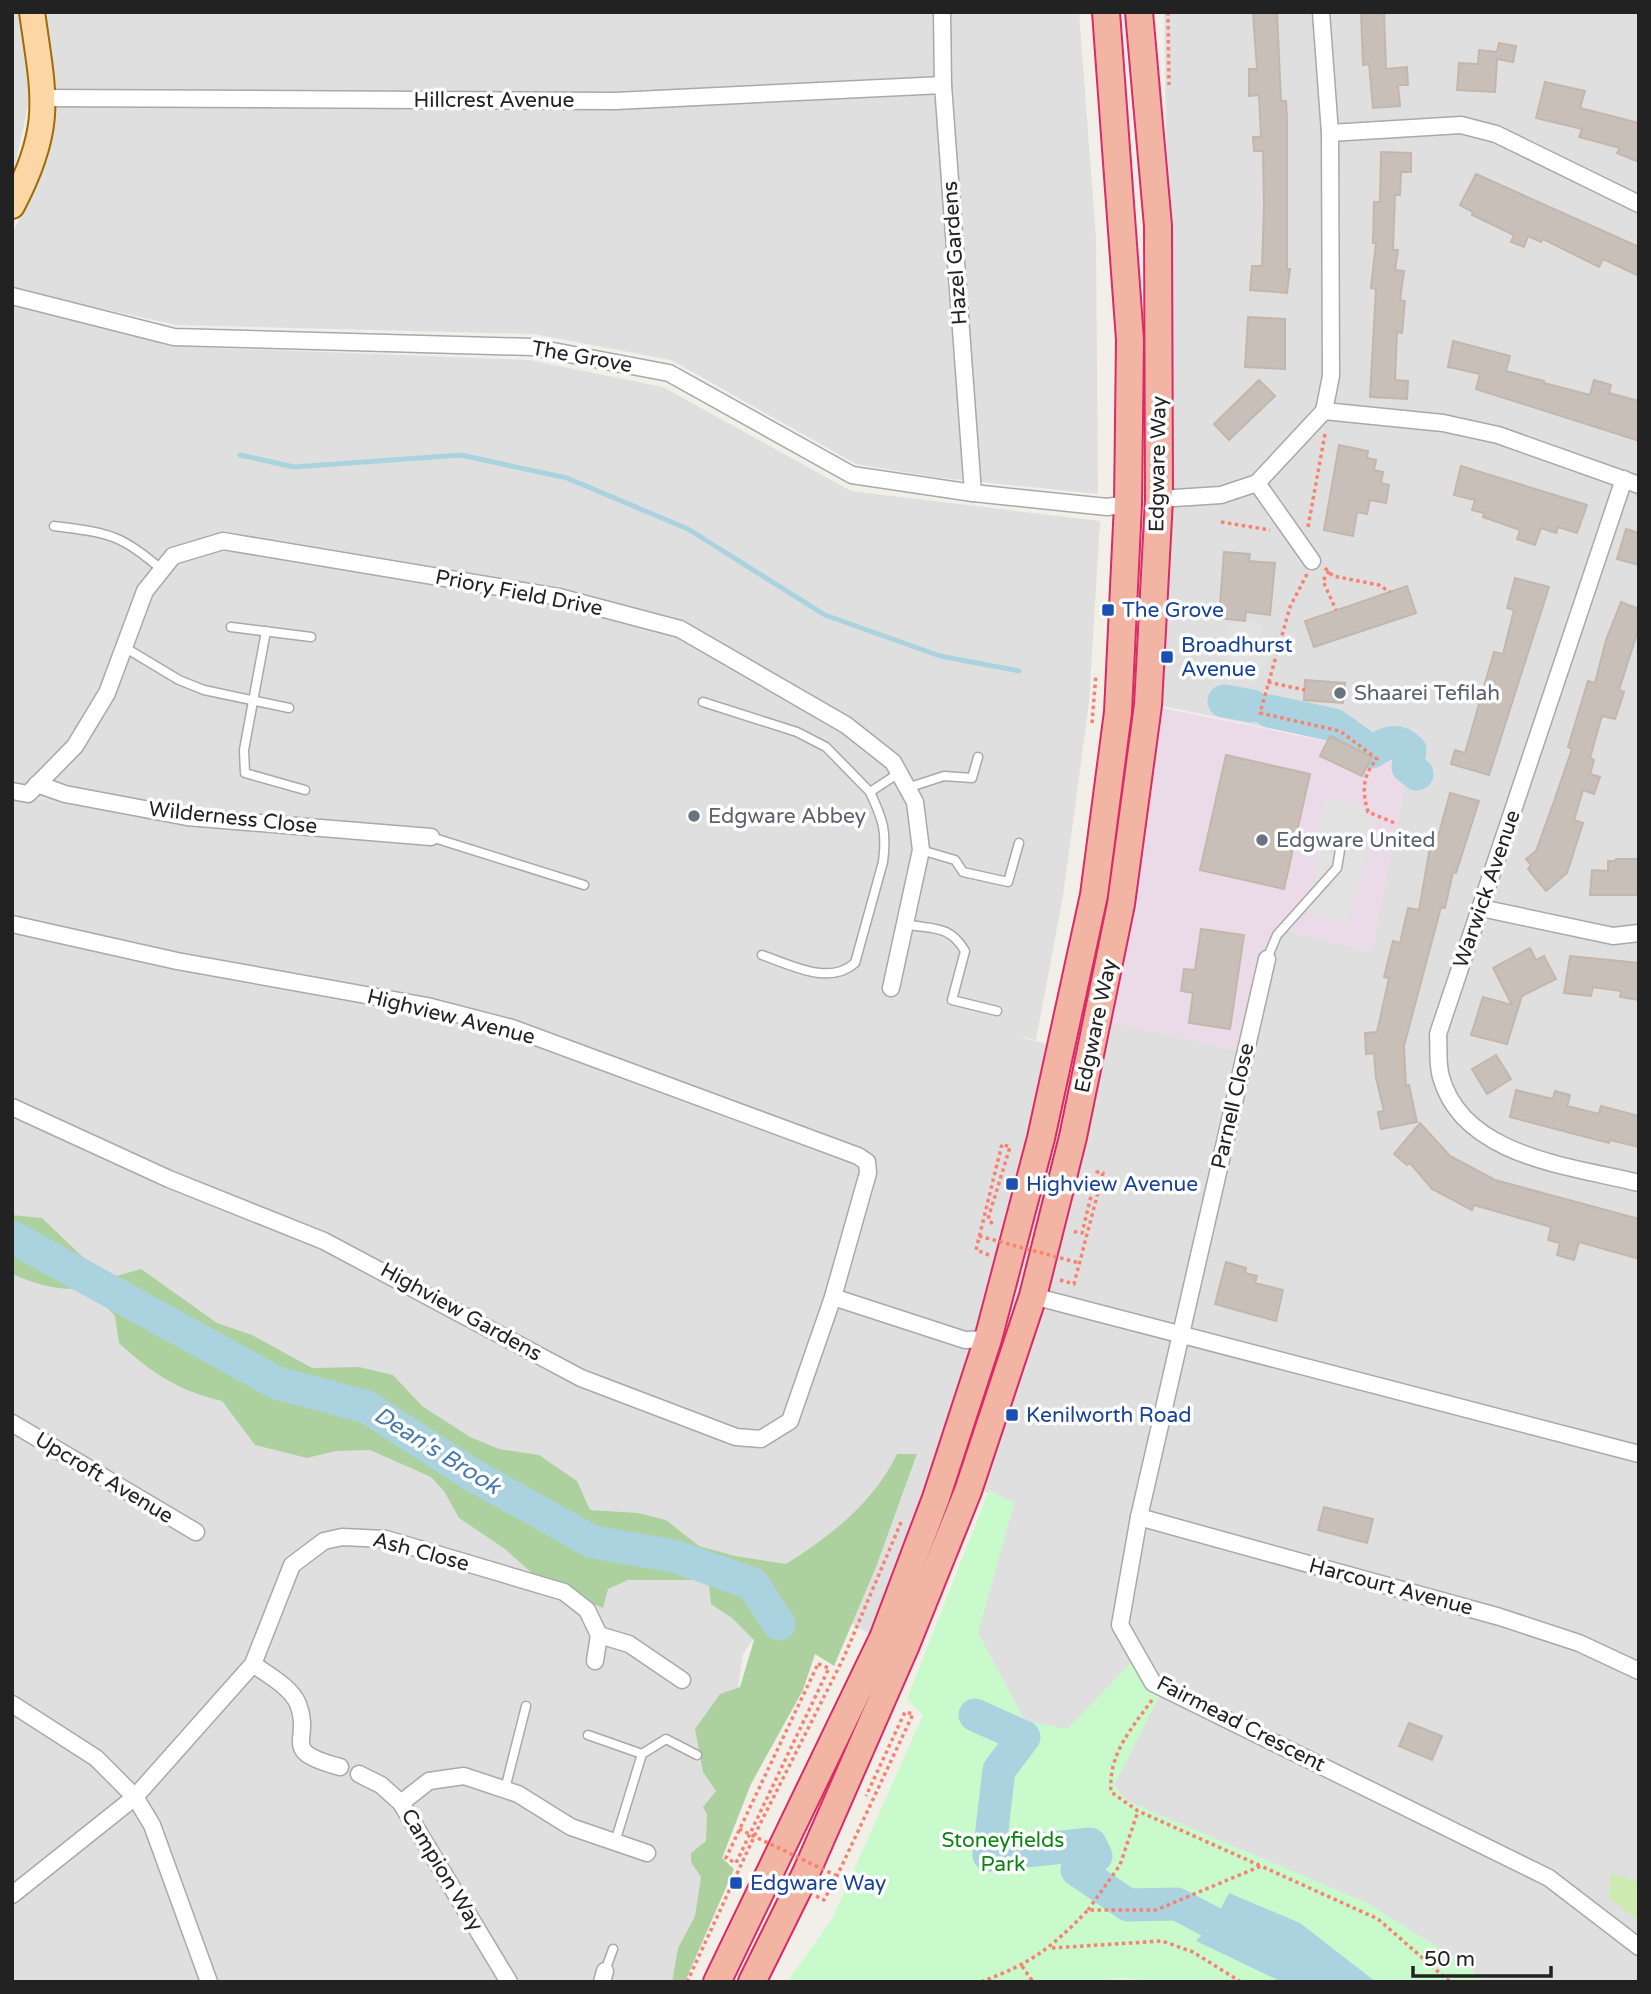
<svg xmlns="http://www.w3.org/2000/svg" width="1651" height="1994" viewBox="0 0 1651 1994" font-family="'Varela Round',sans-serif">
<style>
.residential{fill:#e0dfdf}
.industrial{fill:#ebdbe8}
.grass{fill:#cdebb0}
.forest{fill:#add19e}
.park{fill:#c8facc}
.parking{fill:#e2e2e2}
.water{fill:#aad3df}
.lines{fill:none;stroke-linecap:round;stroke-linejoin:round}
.stream{stroke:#aad3df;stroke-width:5}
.river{stroke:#aad3df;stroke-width:33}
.building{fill:#c7bfb8;stroke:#c4b6ab;stroke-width:2}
.service-casing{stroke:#a9a9a9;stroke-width:11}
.minor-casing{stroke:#a9a9a9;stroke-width:19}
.primary-casing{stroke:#a06b00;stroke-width:28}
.trunk-casing{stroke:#dc2a67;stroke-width:30}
.path{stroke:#fa8072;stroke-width:3.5;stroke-dasharray:3.5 3.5;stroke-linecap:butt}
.service{stroke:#fff;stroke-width:8}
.minor{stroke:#fff;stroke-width:16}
.primary{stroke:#fcd6a4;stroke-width:24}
.trunk{stroke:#f2b4a3;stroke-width:26}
.path-bridge{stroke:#fa8072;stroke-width:3.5;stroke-dasharray:3.5 3.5;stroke-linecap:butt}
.transit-dot{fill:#1a4fb4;stroke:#fff;stroke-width:2.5}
.worship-dot{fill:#6b7280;stroke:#fff;stroke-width:2.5}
.labels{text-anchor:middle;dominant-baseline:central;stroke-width:7;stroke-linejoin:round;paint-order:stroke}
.street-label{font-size:21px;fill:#222;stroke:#fff}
.transit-label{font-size:21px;fill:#164399;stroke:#fff;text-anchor:start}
.worship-label{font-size:21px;fill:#5b616d;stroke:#fff;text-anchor:start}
.park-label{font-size:21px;fill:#0c8416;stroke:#fff}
.water-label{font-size:23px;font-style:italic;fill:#4a7aab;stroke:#fff}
</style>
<rect width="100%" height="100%" fill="#f2efe9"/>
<g class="residential">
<polygon points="12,12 21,12 30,96 12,180"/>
<polygon points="45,12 1079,12 1096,238 1098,494 933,477 856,464 671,360 534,334 177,325 12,289 12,234 47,161 55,122 55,85"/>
<polygon points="1164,12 1639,12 1639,1982 1484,1982 1467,1965 1367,1904 1127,1801 1025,1721 977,1632 1014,1504 971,1486 902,1655 817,1601 771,1615 743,1654 730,1739 727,1845 692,1964 683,1982 12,1982 12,793 74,806 12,792 12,298 38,302 169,346 529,360 663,387 851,491 1100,521 1089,703 1063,896 1036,1040 1012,1035 1089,1055 1096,1019 1275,927 1371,952 1410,758 1158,705 1168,236"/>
</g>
<polygon class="industrial" points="1148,705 1410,758 1372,952 1275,927 1246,1053 1096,1019"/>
<polygon class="grass" points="1611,1874 1639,1882 1639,1921 1609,1898"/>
<g class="forest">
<path d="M12 1215 42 1218 91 1265 80 1289C55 1290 35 1284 12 1274Z"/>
<path d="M141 1269 217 1323 252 1335 312 1368 359 1367 393 1375 422 1406 470 1437 499 1449 539 1455 577 1481 590 1510 638 1513 666 1520 699 1546 735 1556 786 1564C831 1536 874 1502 897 1454H917L876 1567 834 1666 815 1654 803 1690 751 1784 722 1858 734 1869 685 1982H672L678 1948 695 1916 701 1877 691 1862V1853L706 1841 707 1814 703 1807 716 1791 703 1772 695 1729 720 1694 740 1687 754 1640 732 1618 711 1604 709 1586 700 1580H628L608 1589 603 1608 541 1581 505 1549 459 1518 444 1491 431 1477 370 1450 336 1451 307 1458 255 1445 222 1401C177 1390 153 1374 119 1343L115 1316 101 1301 113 1277Z"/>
</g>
<polygon class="park" points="989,1490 1014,1503 978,1633 1025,1721 1067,1729 1138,1656 1163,1689 1114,1785 1127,1801 1367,1903 1469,1967 1484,1982 1170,1982 1120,1978 1098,1982 787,1982 832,1919 923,1715 907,1699"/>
<g class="parking">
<polygon points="1249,621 1263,625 1254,656 1267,660 1255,685 1233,670 1224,642 1230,627"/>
<polygon points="1327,796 1365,807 1365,816 1376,819 1349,924 1296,908 1316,880 1318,831"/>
</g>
<polygon class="water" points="1229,1893 1300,1923 1376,1982 1282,1982 1196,1941 1213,1923"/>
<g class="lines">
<polyline class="stream" points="240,455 294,467 461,455 567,478 688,529 825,615 940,656 1019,671"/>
<g class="river">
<polyline points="1224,701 1252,706"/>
<path d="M1269 711 1334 725 1372 752C1385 743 1397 737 1410 750L1408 767 1417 774"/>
<polyline points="12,1237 277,1383 367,1407 469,1473 593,1542 674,1556 753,1584 779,1624"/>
<polyline points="975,1715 1024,1737 999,1770 989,1855 1090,1844 1096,1856 1077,1870 1128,1905 1177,1904 1213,1923"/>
</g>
</g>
<g class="building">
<polygon points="1253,12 1277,12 1281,101 1286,101 1287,119 1287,269 1290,269 1287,293 1250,290 1252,266 1262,266 1264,207 1263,151 1254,151 1253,137 1261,137 1259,95 1249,96 1249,69 1257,69"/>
<polygon points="1361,12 1384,12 1386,69 1407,67 1408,85 1398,85 1400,106 1373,108 1369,64 1363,65"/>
<polygon points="1499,43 1516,46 1513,62 1497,59 1495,92 1457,90 1459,63 1478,64 1479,50 1497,52"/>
<polygon points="1545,82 1585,91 1580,108 1639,123 1639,162 1617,153 1620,148 1579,137 1582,129 1536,118"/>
<polygon points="1381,152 1411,153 1411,172 1401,172 1400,195 1395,195 1393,250 1398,250 1395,270 1404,271 1400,300 1405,301 1402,333 1397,332 1395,380 1408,381 1407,399 1370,397 1376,289 1371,288 1376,243 1373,243 1374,202 1380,202"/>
<polygon points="1476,174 1639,247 1639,276 1603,259 1599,267 1543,239 1541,242 1528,236 1524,247 1511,242 1514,235 1472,215 1473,212 1460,205"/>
<polygon points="1248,317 1285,319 1285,369 1245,367"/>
<polygon points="1453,341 1510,356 1506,371 1544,381 1544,383 1590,395 1594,380 1611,385 1609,393 1639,401 1639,441 1476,389 1480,374 1448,367"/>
<polygon points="1259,380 1275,396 1229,440 1214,424"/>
<polygon points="1339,445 1368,451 1367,458 1376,460 1374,470 1383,472 1381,483 1389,485 1386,503 1370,500 1367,514 1357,512 1353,536 1324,530"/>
<polygon points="1461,466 1587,505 1577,533 1558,527 1556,533 1541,528 1535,545 1517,539 1520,530 1483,517 1484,513 1472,510 1475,500 1454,495"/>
<polygon points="1626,529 1639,533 1639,565 1617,559"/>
<polygon points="1224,552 1250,554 1249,561 1275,563 1270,615 1246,612 1245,621 1219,618"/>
<polygon points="1515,578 1549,587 1489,775 1451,764 1455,750 1465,753 1494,652 1503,654 1514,610 1507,608"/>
<polygon points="1407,586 1416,613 1314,647 1305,621"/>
<polygon points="1621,602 1639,609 1639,627 1619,690 1624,692 1615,719 1603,716 1601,719 1590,758 1594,760 1590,774 1600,777 1594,794 1583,790 1574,820 1583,823 1567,873 1546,891 1528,869 1531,865 1526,859 1536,851 1553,804 1572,749 1568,747 1588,681 1595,683 1606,640"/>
<polygon points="1305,680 1345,683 1343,703 1304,700"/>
<polygon points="1330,736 1372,757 1362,776 1320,756"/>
<polygon points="1226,755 1310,774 1284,889 1200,870"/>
<polygon points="1450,793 1479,801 1456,873 1453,872 1445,908 1441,907 1404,1046 1406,1086 1409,1085 1417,1122 1381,1129 1378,1112 1384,1111 1376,1078 1374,1053 1366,1054 1365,1033 1377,1032 1389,978 1384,977 1393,941 1400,943 1408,908 1419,910 1430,847 1435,848"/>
<polygon points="1616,859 1639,859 1639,895 1590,895 1592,870 1608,871 1608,861 1615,861"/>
<polygon points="1201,929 1244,935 1230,1029 1189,1023 1193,993 1181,991 1184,969 1195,970"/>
<polygon points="1530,948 1536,960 1544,956 1556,979 1522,996 1507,1044 1471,1035 1483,997 1512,1005 1493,968"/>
<polygon points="1570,956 1639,963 1639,1000 1620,997 1621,991 1593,987 1591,996 1564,993"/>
<polygon points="1496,1055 1511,1079 1487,1094 1472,1069"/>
<polygon points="1516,1090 1553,1099 1555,1091 1570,1095 1567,1106 1599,1114 1601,1106 1639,1116 1639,1147 1610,1140 1609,1143 1510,1117"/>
<polygon points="1420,1123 1450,1156 1495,1180 1639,1219 1639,1259 1579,1242 1574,1260 1557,1255 1560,1243 1548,1240 1551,1227 1474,1205 1472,1210 1432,1189 1410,1163 1407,1165 1394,1154"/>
<polygon points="1226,1262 1246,1268 1245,1273 1257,1276 1255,1283 1283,1290 1276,1321 1215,1304"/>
<polygon points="1324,1507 1373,1519 1367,1543 1318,1530"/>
<polygon points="1409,1723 1442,1736 1432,1760 1399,1746"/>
</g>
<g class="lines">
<g class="service-casing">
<g id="service">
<path d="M54 526C107 533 120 533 162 570"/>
<polyline points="231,627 311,637"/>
<polyline points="266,631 244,750 245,773 305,790"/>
<polyline points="124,647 179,680 204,690 289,708"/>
<polyline points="703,702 797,732 826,747 870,792"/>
<polyline points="907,788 944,776 972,778 978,757"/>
<polyline points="431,837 584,885"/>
<polyline points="921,850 955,860 963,872 1008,882 1019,843"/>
<path d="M905 924C933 930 949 924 965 951L952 1000 997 1011"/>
<path d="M762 955C791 965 829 986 855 963L883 862C887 831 883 820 870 792L899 773"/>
<polyline points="1267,959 1277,935 1337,868 1340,850"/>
<polyline points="588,1735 642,1754"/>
<polyline points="505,1789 526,1706"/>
<polyline points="615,1842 642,1754 666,1739 697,1755"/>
<polyline points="605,1971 613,1949"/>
</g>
</g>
<g class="minor-casing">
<g id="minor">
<polyline points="942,12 943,85 973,493"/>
<polyline points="1321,12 1330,133 1331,376 1324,411"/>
<polyline points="44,98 615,101 943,85"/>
<polyline points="1330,133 1461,125 1496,134 1639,204"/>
<polyline points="12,296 174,337 532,347 669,373 852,475 973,493 1107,507 1128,504"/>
<polyline points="1324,411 1443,423 1498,435 1639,485"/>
<path d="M1624 479 1438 1034C1439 1047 1437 1064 1441 1077 1463 1157 1571 1166 1639 1183"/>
<polyline points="1257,483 1312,561"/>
<polyline points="1159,499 1221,495 1257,483 1324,411"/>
<polyline points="37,784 65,794 187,817 431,837"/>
<polyline points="12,791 28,794 75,746 107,693 145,591 173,556 223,541 559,597 680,629 846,725 893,762 915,802 921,850 891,988"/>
<polyline points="1481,908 1613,936 1639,933"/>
<polyline points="12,924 177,961 427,1006 512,1028 858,1156 867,1162 868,1173 833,1297 790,1421 761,1439 736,1437 581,1378 324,1241 169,1179 12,1107"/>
<polyline points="1267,959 1139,1517 1120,1625 1153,1683 1549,1878 1639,1947"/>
<polyline points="1033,1296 1639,1454"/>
<polyline points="833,1297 965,1340 988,1339"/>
<polyline points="12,1423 196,1532"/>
<polyline points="1139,1517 1500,1617 1579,1643 1639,1671"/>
<polyline points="595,1661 599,1635"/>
<path d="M253 1664C268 1675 291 1687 298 1704 313 1742 277 1750 340 1767"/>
<polyline points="12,1704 96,1758 135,1797 152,1825 209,1982"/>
<polyline points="359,1774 381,1785 401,1803 509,1982"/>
<polyline points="401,1803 429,1781 464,1776 518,1794 571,1827 647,1853"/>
<polyline points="12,1895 135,1797 253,1664 292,1565 324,1541 342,1537 386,1539 564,1592 587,1610 599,1635 629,1644 682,1680"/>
<polyline points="602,1982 605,1971"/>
</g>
</g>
<g class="primary-casing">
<path id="primary" d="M12 206C54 126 44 97 32 12"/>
</g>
<g class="trunk-casing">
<g id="trunk">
<polyline points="717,1982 883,1638 936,1498 988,1339 1041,1138 1094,895 1118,712 1128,504 1130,340 1106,12"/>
<polyline points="752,1982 806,1873 906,1645 968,1491 1033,1296 1073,1137 1121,904 1148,705 1159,499 1158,226 1139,12"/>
</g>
</g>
<g class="path">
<polyline points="1168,12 1169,85"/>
<polyline points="1221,522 1270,530"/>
<polyline points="1308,527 1325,434"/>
<polyline points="1325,568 1333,576 1379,585 1390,592"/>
<polyline points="1329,571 1323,581 1336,610"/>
<path d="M1307 574 1290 607 1260 713 1340 731 1377 759C1362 776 1362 791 1368 812L1397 824"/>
<polyline points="1268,682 1305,690"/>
<polyline points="1092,723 1096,674"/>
<polyline points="989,1255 976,1250 1002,1144 1010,1147 988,1219 995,1226"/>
<polyline points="1060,1280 1074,1284 1103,1173 1097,1172 1082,1233 1071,1231"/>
<polygon points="818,1664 829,1668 736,1863 726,1858"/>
<path d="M1152 1700C1131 1729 1108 1755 1111 1792L1138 1811 1261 1866"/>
<polyline points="816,1896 824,1900 837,1876 913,1714 905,1712 866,1796"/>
<polyline points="1088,1910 1120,1865 1138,1811"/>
<polyline points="1052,1948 1162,1941 1193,1952 1241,1982"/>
<polyline points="1022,1966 1033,1982"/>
<polyline points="687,1982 759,1826 844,1657 902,1520"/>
<path d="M981 1982C1033 1962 1049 1950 1088 1910H1156L1261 1866 1378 1919 1450 1982"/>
</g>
<use href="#service" class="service"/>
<use href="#minor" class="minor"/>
<use href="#primary" class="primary"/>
<use href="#trunk" class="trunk"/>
<g class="path-bridge">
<polyline points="979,1236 1079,1263"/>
<polyline points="739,1829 837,1876"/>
</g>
</g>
<g class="transit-dot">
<rect x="1101" y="603" width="14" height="14" rx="3.5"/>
<rect x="1160" y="650" width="14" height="14" rx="3.5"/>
<rect x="1005" y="1177" width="14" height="14" rx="3.5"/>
<rect x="1005" y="1408" width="14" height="14" rx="3.5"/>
<rect x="729" y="1876" width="14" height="14" rx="3.5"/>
</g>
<g class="worship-dot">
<circle cx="1340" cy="693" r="7"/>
<circle cx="694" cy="816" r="7"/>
<circle cx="1262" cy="840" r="7"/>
</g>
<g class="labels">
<g class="street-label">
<text x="494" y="100">Hillcrest Avenue</text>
<text transform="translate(955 253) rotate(-94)">Hazel Gardens</text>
<text transform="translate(582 357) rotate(10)">The Grove</text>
<text transform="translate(1158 464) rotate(-89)">Edgware Way</text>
<text transform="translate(519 593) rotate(11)">Priory Field Drive</text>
<text transform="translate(233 818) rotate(6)">Wilderness Close</text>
<text transform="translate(1487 889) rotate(-71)">Warwick Avenue</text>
<text transform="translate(451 1017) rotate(14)">Highview Avenue</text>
<text transform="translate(1096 1026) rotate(-78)">Edgware Way</text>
<text transform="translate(1233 1106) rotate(-77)">Parnell Close</text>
<text transform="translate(461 1312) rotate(29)">Highview Gardens</text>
<text transform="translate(104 1478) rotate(31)">Upcroft Avenue</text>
<text transform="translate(421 1552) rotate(15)">Ash Close</text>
<text transform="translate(1391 1587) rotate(15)">Harcourt Avenue</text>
<text transform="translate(1241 1724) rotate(27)">Fairmead Crescent</text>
<text transform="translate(442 1870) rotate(59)">Campion Way</text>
</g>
<g class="transit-label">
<text x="1122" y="610">The Grove</text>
<text x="1181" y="645">Broadhurst<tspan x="1181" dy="24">Avenue</tspan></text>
<text x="1026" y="1184">Highview Avenue</text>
<text x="1026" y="1415">Kenilworth Road</text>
<text x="750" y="1883">Edgware Way</text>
</g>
<g class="worship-label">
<text x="1354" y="693">Shaarei Tefilah</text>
<text x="708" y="816">Edgware Abbey</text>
<text x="1276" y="840">Edgware United</text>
</g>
<g class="park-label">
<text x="1003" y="1840">Stoneyfields<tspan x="1003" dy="24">Park</tspan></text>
</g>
<g class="water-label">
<text transform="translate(437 1451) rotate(32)">Dean's Brook</text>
</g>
</g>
<rect width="1651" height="1994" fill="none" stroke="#222222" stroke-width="28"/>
<path d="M1413 1966v10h138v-10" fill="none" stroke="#222222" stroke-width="3.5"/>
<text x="1424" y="1966" font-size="21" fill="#222222" stroke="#ffffff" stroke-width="5" paint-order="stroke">50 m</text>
</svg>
